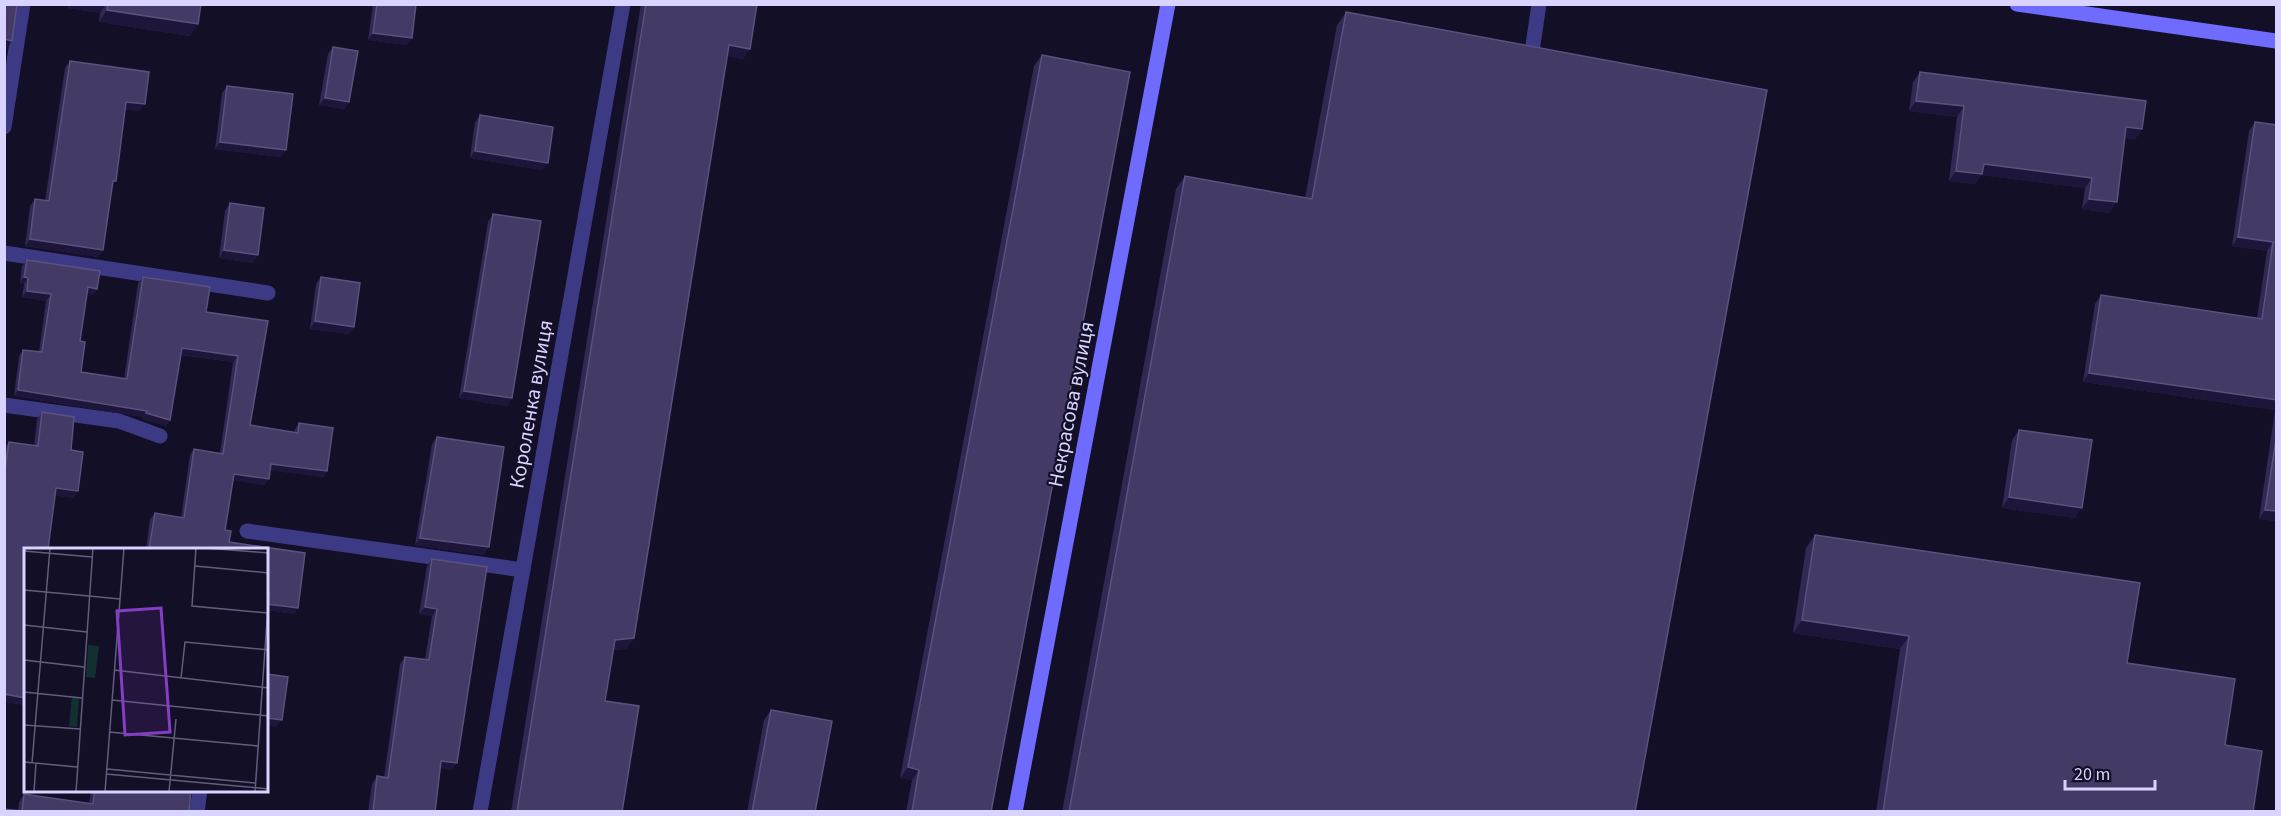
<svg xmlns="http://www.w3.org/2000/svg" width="2281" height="816" viewBox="0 0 2281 816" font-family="'Source Sans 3',sans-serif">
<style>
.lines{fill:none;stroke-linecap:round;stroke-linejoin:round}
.lane{stroke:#3d3a85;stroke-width:15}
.street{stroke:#3d3a85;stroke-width:15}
.secondary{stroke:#6f6bff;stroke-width:15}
.wall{fill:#312854}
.shaded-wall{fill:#1d163a}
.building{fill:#433a66;stroke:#5a527e;stroke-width:1.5}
.labels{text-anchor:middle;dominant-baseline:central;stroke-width:4.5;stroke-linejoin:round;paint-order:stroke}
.street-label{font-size:21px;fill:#d9d4ff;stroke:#130f26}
.inset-road{fill:none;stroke:#625e7d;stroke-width:1.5}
.view{fill:#843dc5;fill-opacity:0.15;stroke:#843dc5;stroke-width:3}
.inset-edge{fill:none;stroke:#d9d4ff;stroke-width:3}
</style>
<rect width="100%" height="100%" fill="#130f26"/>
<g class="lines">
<g class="lane">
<polyline points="1532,52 1539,4"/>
<polyline points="4,253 268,293"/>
<polyline points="4,405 119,421 160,436"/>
<polyline points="247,531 523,570"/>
<polyline points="197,812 200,790"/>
</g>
<g class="street">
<polyline points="4,127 23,4"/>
<polyline points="480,812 623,4"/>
</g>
<g class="secondary">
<polyline points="2017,4 2276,41"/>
<polyline points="1015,812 1168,4"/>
</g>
</g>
<g class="wall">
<polygon points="69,4 201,4 190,36 99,22 100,13 68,8"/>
<polygon points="373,4 416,4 407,45 368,40"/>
<polygon points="641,4 757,4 743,59 727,56 634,638 626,649 613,650 605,701 622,812 511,812"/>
<polygon points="1346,12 1635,812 1062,812 1176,189 1185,176 1305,198 1337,25"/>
<polygon points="333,47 349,102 344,109 319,105 328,54"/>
<polygon points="1042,55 991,812 906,812 912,780 900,778 1034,66"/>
<polygon points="70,61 140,111 125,109 112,186 103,250 98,257 25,246 30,206 35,199 45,201 65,68"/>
<polygon points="1920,72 2142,129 2135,139 2125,138 2109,213 2082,209 2085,188 1981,175 1975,184 1949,181 1957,117 1909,111 1913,82"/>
<polygon points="227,86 281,157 215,149 222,93"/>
<polygon points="480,115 543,170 470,158 475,122"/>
<polygon points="2255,122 2277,125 2277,521 2259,519 2275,410 2083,382 2095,304 2101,295 2257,318 2267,251 2232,246 2249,131"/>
<polygon points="230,203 253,263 219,258 225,211"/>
<polygon points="493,214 512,398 507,406 459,398 488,222"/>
<polygon points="27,260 100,271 97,289 93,295 87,293 80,341 85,342 81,372 124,379 138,283 143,277 210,287 206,312 268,321 250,425 294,432 295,429 299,423 333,428 327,471 323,477 270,470 269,479 264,485 233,480 225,530 231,531 229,542 305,553 298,608 294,614 267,610 267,549 146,549 150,519 155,513 181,517 190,455 194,449 220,453 233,362 181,355 170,420 166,426 142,419 143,417 14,396 19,356 23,350 39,352 46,301 22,297 24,284 20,283 22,266"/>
<polygon points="321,277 354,327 349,334 310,329 316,284"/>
<polygon points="42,412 71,450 78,491 73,498 55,495 26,549 24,654 26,654 26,705 4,702 4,448 9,442 34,446 37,419"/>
<polygon points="2019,430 2075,518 2002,508 2012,440"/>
<polygon points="437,437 484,555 415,545 432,444"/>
<polygon points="1815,535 2127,663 2225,745 2253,812 1876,812 1900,649 1793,633 1806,548"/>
<polygon points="432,559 452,770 440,768 435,812 368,812 372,784 377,776 384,777 400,664 405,657 425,659 432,616 419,614 427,566"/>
<polygon points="771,710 815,812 747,812 764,720"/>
<polygon points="91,790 191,790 189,812 18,811 19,802 24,794 89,804"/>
</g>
<g class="shaded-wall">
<polygon points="71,4 106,4 100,13 68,8"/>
<polygon points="107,10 198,24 190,36 99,22"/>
<polygon points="373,33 412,38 407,45 368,40"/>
<polygon points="4,39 12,41 5,51"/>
<polygon points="729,45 750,49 743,59 721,55"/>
<polygon points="325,98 349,102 344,109 319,105"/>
<polygon points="1916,101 1964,106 1957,117 1909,111"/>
<polygon points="126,102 145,104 140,111 121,109"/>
<polygon points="2126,127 2142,129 2135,139 2119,137"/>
<polygon points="220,142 286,150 281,157 215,149"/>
<polygon points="475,151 548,163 543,170 470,158"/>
<polygon points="1984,164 2092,178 2085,188 1981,175 1975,184 1949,181 1956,171"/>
<polygon points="2089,199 2117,202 2109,213 2082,209"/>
<polygon points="2238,237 2273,242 2267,251 2232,246"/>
<polygon points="30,239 103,250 98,257 25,246"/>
<polygon points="224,250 258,255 253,263 219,258"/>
<polygon points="24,277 28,278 24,284 20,283"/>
<polygon points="88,287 97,289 93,295 83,293"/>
<polygon points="27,291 51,294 46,301 22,297"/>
<polygon points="315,321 354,327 349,334 310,329"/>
<polygon points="182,348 238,356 233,362 177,354"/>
<polygon points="2089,373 2277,400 2277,408 2275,410 2083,382"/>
<polygon points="18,390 147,411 143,417 14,396"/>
<polygon points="464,391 512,398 507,406 459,398"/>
<polygon points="146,413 170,420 166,426 142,419"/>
<polygon points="271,464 327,471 323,477 267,470"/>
<polygon points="234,474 269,479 264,485 230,480"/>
<polygon points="56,488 78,491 73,498 51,495"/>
<polygon points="2009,497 2082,508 2075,518 2002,508"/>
<polygon points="2265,510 2277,511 2277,521 2259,519"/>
<polygon points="420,538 489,547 484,555 415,545"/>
<polygon points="267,604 298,608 294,614 267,610"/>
<polygon points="425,607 437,609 432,616 419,614"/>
<polygon points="1802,620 1909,636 1900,649 1793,633"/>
<polygon points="634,638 626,649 607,650 615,640"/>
<polygon points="4,694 26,698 26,705 4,702"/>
<polygon points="267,718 282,720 276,727 267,726"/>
<polygon points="441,761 457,763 452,770 435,768"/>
<polygon points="908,767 919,770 912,780 900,778"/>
</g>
<g class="building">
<polygon points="4,4 17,4 12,41 4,39"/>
<polygon points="108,4 201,4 198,24 107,10"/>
<polygon points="377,4 416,4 412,38 373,33"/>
<polygon points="646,4 757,4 750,49 729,45 634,638 615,640 605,701 639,706 622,812 517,812"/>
<polygon points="1346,12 1767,90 1635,812 1069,812 1185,176 1312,199"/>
<polygon points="333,47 358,51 349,102 325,98"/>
<polygon points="1042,55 1130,72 991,812 912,812 919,770 908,767"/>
<polygon points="70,61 149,72 145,104 126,102 116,181 113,181 103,250 30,239 35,199 49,201"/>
<polygon points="1920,72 2146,101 2142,129 2126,127 2117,202 2089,199 2092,178 1984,164 1982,174 1956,171 1964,106 1916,101"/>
<polygon points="227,86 293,94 286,150 220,142"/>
<polygon points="480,115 553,127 548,163 475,151"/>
<polygon points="2255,122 2277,125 2277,400 2089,373 2101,295 2262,319 2273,242 2238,237"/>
<polygon points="230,203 264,208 258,255 224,250"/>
<polygon points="493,214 541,221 512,398 464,391"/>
<polygon points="27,260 100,271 97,289 88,287 80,341 85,342 81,372 127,379 143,277 210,287 206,312 268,321 250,425 298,433 299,423 333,428 327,471 271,464 269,479 234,474 225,530 231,531 229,542 305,553 298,608 267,604 267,549 149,549 155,513 184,518 194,449 223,454 238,356 182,348 170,420 146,413 147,411 18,390 23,350 42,352 51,294 27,291 28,278 24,277"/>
<polygon points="321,277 360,283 354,327 315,321"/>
<polygon points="42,412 74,417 71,450 83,452 78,491 56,488 48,549 26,549 26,646 24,654 26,654 26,698 4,694 4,476 9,442 38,446"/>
<polygon points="2019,430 2092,440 2082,508 2009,497"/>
<polygon points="2277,433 2277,511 2265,510"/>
<polygon points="437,437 504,447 489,547 420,538"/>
<polygon points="1815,535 2140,583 2127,663 2235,679 2225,745 2262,751 2253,812 1883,812 1909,636 1802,620"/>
<polygon points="432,559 487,567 457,763 441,761 435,812 373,812 377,776 388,778 405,657 429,660 437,609 425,607"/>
<polygon points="267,674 288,677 282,720 267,718"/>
<polygon points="771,710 832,721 815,812 752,812"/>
<polygon points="95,790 191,790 189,812 4,812 4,809 22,811 24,794 93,804"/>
</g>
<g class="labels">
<g class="street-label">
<text transform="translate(531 404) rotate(-80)">Короленка вулиця</text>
<text transform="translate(1071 404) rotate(-79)">Некрасова вулиця</text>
</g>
</g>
<g transform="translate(24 548)">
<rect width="244" height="244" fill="#130f26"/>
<path d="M64 97 75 98 71 130 62 129ZM48 149 55 150 53 179 45 178Z" fill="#12302f"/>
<path class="inset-road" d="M172 0 168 58 244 65M181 0 245 5M0 3 68 9M171 18 245 25M0 42 65 48M65 48 96 51M0 77 63 84M0 112 60 119M90 122 245 140M157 130 161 94 245 102M0 144 58 150M88 152 245 168M0 177 56 181M85 184 234 198M0 214 53 219M8 215 26 0M83 221 231 235M82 226 245 241M10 244 12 215M52 244 69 0M81 244 100 0M145 244 152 171M231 244 245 44"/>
<path class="view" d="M137 60 146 184 101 187 93 63Z"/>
<rect width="244" height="244" class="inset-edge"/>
</g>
<rect width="2281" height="816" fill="none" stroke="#d9d4ff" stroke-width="12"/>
<path d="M2065 780v9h90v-9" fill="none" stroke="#d9d4ff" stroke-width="3"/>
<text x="2074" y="780" font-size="18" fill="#d9d4ff" stroke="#130f26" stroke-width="4.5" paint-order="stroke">20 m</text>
</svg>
